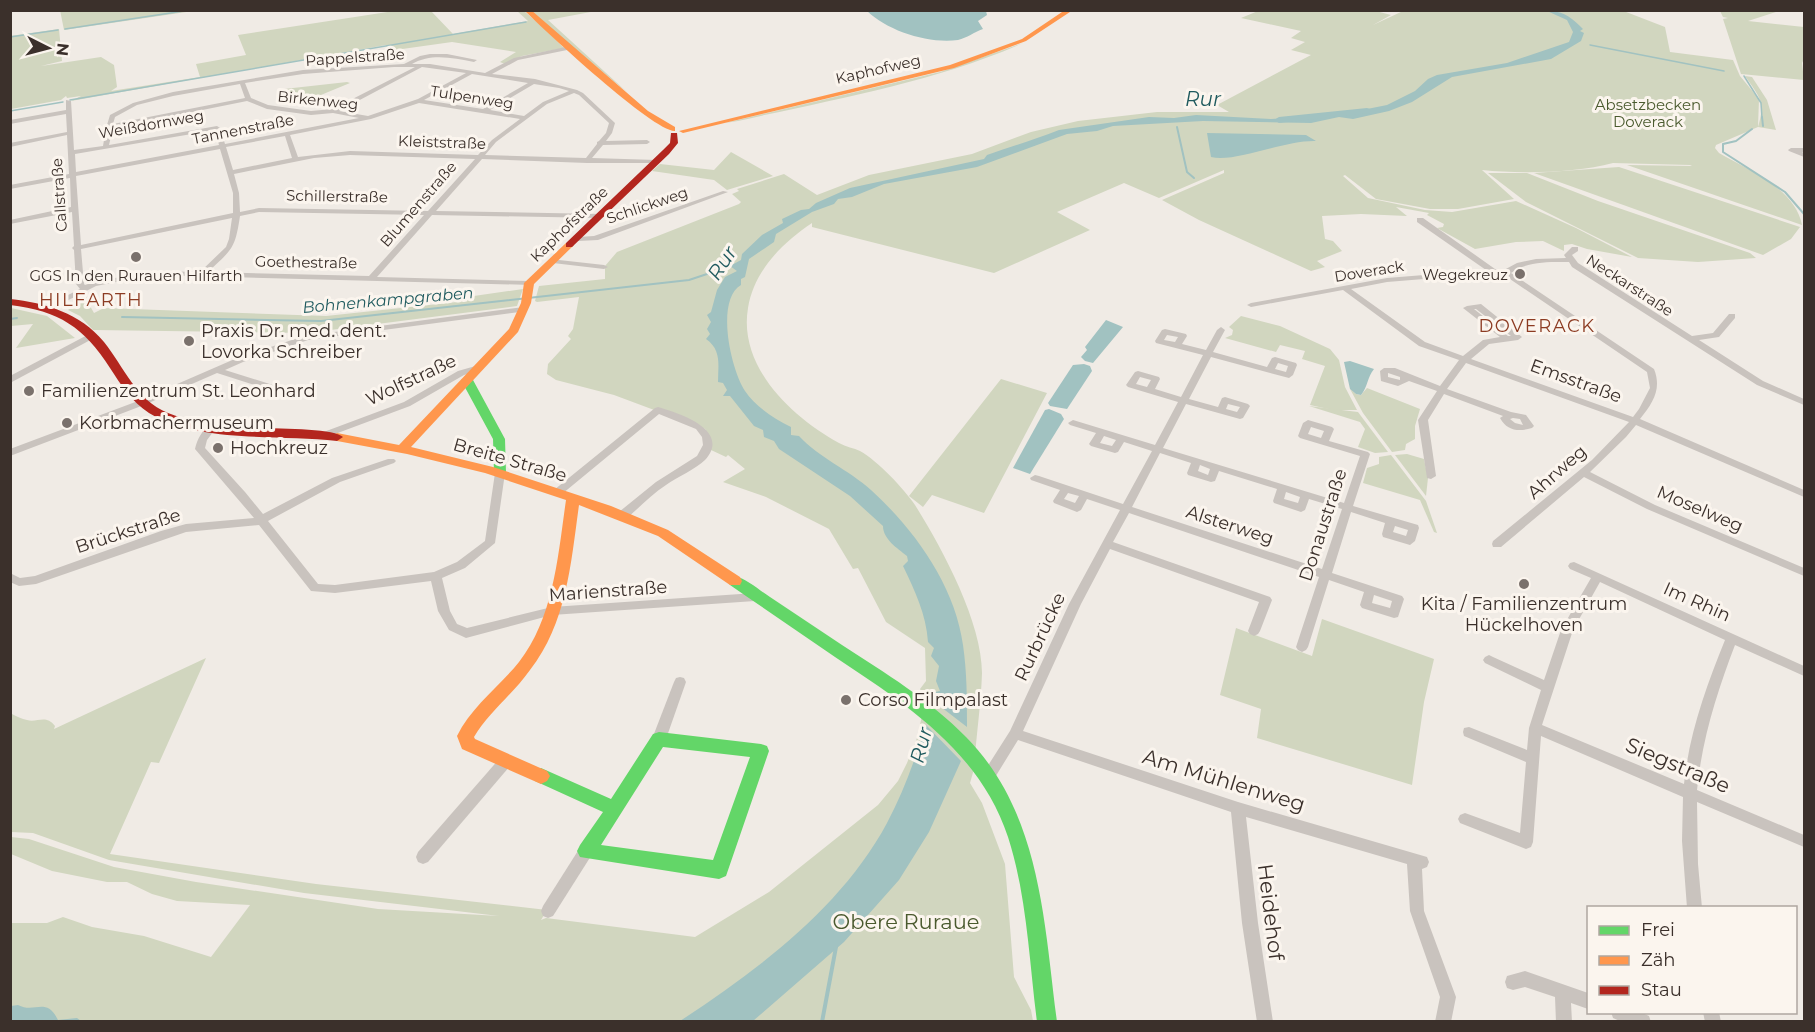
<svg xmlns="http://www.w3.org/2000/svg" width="1815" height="1032" viewBox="0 0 1815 1032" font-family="Montserrat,sans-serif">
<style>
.green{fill:#d1d6bf}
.water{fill:#a1c2c1}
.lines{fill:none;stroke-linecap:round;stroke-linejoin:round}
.stream-far2{stroke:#a1c2c1;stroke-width:1.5}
.stream-far1{stroke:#a1c2c1;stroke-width:2}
.stream{stroke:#a1c2c1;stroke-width:4}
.river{fill:#a1c2c1;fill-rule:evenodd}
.street{fill:#c9c3be;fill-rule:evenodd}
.fast{fill:#63d668;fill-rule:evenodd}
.slow{fill:#ff974d;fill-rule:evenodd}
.jam{fill:#b3261e;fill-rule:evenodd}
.poi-dot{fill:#7a716c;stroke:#fbf5ee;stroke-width:2}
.labels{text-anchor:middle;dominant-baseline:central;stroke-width:6;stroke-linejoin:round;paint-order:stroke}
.far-street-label{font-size:15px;fill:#3b302b;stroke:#fbf5ee}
.far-park-label{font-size:15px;fill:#4a5a2e;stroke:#fbf5ee}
.far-poi-label{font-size:15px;fill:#3b302b;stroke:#fbf5ee;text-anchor:end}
.far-water-label{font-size:16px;font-style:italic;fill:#1f5a5e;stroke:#fbf5ee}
.far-quarter-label{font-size:18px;letter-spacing:1.5px;fill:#8c3b22;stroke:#fbf5ee}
.poi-label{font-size:18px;fill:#3b302b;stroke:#fbf5ee;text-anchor:start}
.street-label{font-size:18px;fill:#3b302b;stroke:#fbf5ee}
.water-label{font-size:20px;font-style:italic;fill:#1f5a5e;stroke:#fbf5ee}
.near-street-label{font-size:21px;fill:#3b302b;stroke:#fbf5ee}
.near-park-label{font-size:21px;fill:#4a5a2e;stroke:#fbf5ee}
</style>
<rect width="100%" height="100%" fill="#f0ebe5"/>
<g class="green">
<polygon points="60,10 193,10 193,11 64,30"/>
<path d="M1372 10 1391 15 1373 25 1403 11 1621 10 1665 27 1670 52 1733 60 1740 76 1759 99 1758 127 1716 145 1715 148 1719 153C1748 170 1795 188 1802 225L1627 165 1692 166 1690 165 1613 163C1576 173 1521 174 1482 170L1514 199 1458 209H1430L1376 199 1345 175 1343 176 1368 198 1425 210 1452 212 1516 201 1576 228 1632 257 1587 249 1572 244 1564 245V251L1543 241 1516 242 1475 249 1437 228 1443 227 1444 224 1427 215 1429 213 1396 207 1407 216 1361 214 1322 216 1325 239 1333 241 1342 251 1317 261 1325 267 1311 271 1199 220 1162 200 1224 173V170L1159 198 1124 183 1057 212 1090 230 994 273 812 227V223C782 243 754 271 748 308 738 367 792 417 839 443 846 447 854 448 860 451 878 461 904 489 915 505 942 548 982 622 982 673 981 705 976 737 974 769L970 783 982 803 1005 864 1014 977 1031 1010 1033 1021H11V923H47L63 917 92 927 144 936 211 957 250 905 177 901 152 894 127 882H107L52 871 11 854V837L29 839 114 867 196 882 378 909 499 916 304 893 109 860 33 833 11 832 10 710 12 714C16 716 22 719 27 720 37 723 46 714 55 726L54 729 206 658 159 763 151 762 110 854 316 884 547 910 541 920 546 918 695 937 769 892 878 805 898 781 907 763 917 738 926 698 920 689 926 681 925 648 886 622 858 568 853 569 829 529 766 497 723 482 745 469 728 455 726 457 711 450V439L705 429 614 395 556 380 547 374 548 364 571 339 568 336 573 329 579 297 537 302 535 301 539 286 605 279V266L617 252 739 204 741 202 732 194 739 191 737 189 784 174 817 195 869 175 972 154 1031 132 1078 121 1157 112H1229L1217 105 1311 55 1291 50 1305 42 1291 38 1301 31 1241 18 1258 11Z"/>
<polygon points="394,11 431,11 453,34 528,21 517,11 524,11 566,47 547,31 564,48 522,56 505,64 500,62 516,52 452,42 388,51 386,45 71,101 81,96 67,98 66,96 61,100 11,109 10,36 59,29 62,61 41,66 101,57 114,65 117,87 111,91 200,77 196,64 246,55 238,35"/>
<polygon points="529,11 596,11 548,20 628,93"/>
<polygon points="1720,11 1779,11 1748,21 1804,27 1804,59 1802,63 1804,80 1741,74 1723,19 1728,18 1723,17"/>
<path d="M1023 43C932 83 834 99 738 121L725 123 940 72Z"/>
<path d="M1745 76 1752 77 1767 100 1776 130 1758 127C1766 102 1759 96 1745 76Z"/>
<polygon points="347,82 350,83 316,97 286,92 284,89"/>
<polygon points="731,152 773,176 727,190 714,180 652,171 660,164 714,170"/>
<polygon points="1619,167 1800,227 1791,239 1763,255 1534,173"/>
<polygon points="1488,173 1527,173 1598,201 1750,253 1756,258 1698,262 1638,258 1526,202"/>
<polygon points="523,289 517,306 307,333 93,330 80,316 68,310 83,298 97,294 90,306 94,313 104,308 326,316 457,302 460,298"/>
<polygon points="11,308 47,316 75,338 16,348 33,324 11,326"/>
<polygon points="1241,316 1280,326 1330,349 1339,360 1345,387 1357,410 1333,410 1310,405 1325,366 1302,359 1305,351 1280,345 1276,352 1225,338 1232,335 1233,330 1229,327"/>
<polygon points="1001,379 1047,393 984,513 932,495 923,507 909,496"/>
<polygon points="1367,388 1420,409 1415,426 1415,439 1406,444 1405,450 1392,452 1363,413 1350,389 1356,394 1361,395"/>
<polygon points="1309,406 1358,412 1388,452 1375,453 1358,447 1365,429 1360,422"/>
<polygon points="1407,454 1424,459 1428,478 1426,496 1395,455"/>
<polygon points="1391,455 1426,501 1437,533 1434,532 1420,500 1363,483 1367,468 1379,464 1379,457"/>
<polygon points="1322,619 1434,659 1424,702 1412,785 1257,738 1261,709 1220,695 1236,628 1312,656"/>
</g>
<g class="water">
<path d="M986 11 987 15 978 21 983 29C974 32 967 38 958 40 928 44 888 31 867 11Z"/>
<path d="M1547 11C1564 10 1573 19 1583 29L1580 31 1584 33 1581 41 1551 59 1452 77 1412 102 1389 111 1353 119 1339 117 1311 123 1203 121 1113 126 1097 131 1067 134 977 167 884 184 852 197 838 199 834 204 812 212 776 234 774 242 749 259 745 277 741 279V285C715 300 731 370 745 391 755 406 774 419 791 427V435L799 436C818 457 849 470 871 490 915 530 955 586 963 645 967 672 967 700 967 727L928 697 930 693 940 691 936 681 939 666 931 656 934 648 928 642C926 614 915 591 903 566L908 561 907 556C897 548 883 539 883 526L850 496 779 449 774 441 764 437 763 430 754 426 730 396H723L727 390 723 383 718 382C718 366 722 350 706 339L710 334 707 329 711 322 707 315 711 312 717 290 725 277 737 271 730 266 741 260 742 254 762 235 783 223 782 219 801 210 809 209 816 203 850 188 984 159 987 155C1012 146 1034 140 1059 130L1149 117 1174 118 1196 115 1271 119 1337 115 1387 105 1415 91 1428 79 1437 75 1507 63 1569 42 1573 32 1567 20Z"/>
<path d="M1207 133 1306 135 1316 141C1284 140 1235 163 1211 157Z"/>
<polygon points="1106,320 1123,327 1093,363 1085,361 1081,357 1087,350 1085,347"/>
<path d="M1350 361 1374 369C1367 378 1368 386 1361 395L1356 394 1350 389 1344 362Z"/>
<polygon points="1084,364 1090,366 1092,371 1067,409 1050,406 1048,403 1073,365"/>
<polygon points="1049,409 1061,414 1064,419 1030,474 1013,468 1045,410"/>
<path d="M926 725 961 761 929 832 899 880 844 942 753 1021H680C758 970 842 907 887 823 904 791 915 759 926 725Z"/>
<path d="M18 1005C35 1014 46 996 58 1020L77 1018 81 1021H11V1006Z"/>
</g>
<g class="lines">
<g class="stream-far2">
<polyline points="65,29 190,10"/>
<polyline points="10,37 58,30"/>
<polyline points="1590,45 1724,71"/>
<polyline points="1744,76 1761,103 1762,118"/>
<polyline points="70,100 526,22"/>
<polyline points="10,111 63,102"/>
</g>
<g class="stream-far1">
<polyline points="1762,117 1763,126"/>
<polyline points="1177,127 1187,172 1194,178"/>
<polyline points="1752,129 1736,141 1723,144 1723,152 1785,192 1804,214"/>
<polyline points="122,317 321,321 689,280 734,265"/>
<polyline points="10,319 17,318"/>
</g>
<polyline class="stream" points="822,1022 836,947"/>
<polygon class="river" points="1367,108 1370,109 1370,113 1279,123 1274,120 1279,117"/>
<g class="street">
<path d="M570 46 572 49 518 60 492 74 535 79 577 90 583 93 615 123 612 133 606 141 647 140 650 142 647 144 603 145 592 158 657 160 659 161V163H587L482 159 436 211 601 214 605 216 601 218 432 215 377 277 529 281 533 283 532 285 151 275 96 286 49 310H46V306L80 289 76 284 74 250 72 248 74 246 72 212 10 224V220L71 207 70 178 10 189V185L69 174 67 135 10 147V143L67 132 66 114 10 124V120L66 110V100L71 101 74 150 103 146 106 128 105 127 107 125 110 115 133 103 173 92 303 70 404 64 420 56 430 54H447L477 60 474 62C453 58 431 53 412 64H430L485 73 514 58ZM394 67H415L333 109 311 111 268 105 251 98 245 83 303 74ZM422 67 466 73 418 99 368 116 339 111ZM472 74 528 83 483 109 424 100ZM240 84 245 98 113 124 115 117 137 105 173 96ZM534 84 559 88 569 91 543 102 524 116 490 110ZM574 93 579 95 609 123 606 133 599 141 597 142V144L586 158 485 155 496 142 547 104ZM247 101 267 109 311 115 333 113 359 118 225 144 220 128 217 126 109 145 113 128ZM419 103 520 119 492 140 478 155 350 151 298 157 290 135 371 119ZM215 130 219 145 76 172 75 154ZM285 136 292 158 233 170 226 147ZM220 149 233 193V213L81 245 76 176ZM350 155 475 159 428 211 259 208 240 212 239 193 234 174 314 158ZM259 212 424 215 369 276 208 272C232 249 235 250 240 216ZM232 218 229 239 226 247 200 272 151 271 94 282 85 285 84 284 81 249Z"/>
<polygon points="1791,148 1804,148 1804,152 1802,152 1804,153 1804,157 1789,151 1788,150"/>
<polygon points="723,191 728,192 598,240 578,241 574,239 578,237 594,236"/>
<path d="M1417 218H1423L1495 269 1504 270 1517 263 1536 259 1566 258 1564 255 1572 247H1578V251L1572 255 1578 263 1692 336 1713 333 1729 314H1735V318L1719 337 1699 340 1763 381 1804 399V405L1757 385 1572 267 1569 262C1549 262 1528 261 1511 273L1654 369C1662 389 1653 403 1640 419L1804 490V497L1636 425 1626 437 1590 472 1655 505 1804 568V576L1647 509 1584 477 1501 547H1493L1492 544 1493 541 1592 460 1629 422 1466 363 1447 389 1511 412 1526 415 1534 426 1532 428C1519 432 1507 431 1500 418L1503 416 1444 394 1428 420 1436 476 1431 479 1427 478 1418 420 1437 391 1409 381 1398 386 1381 381 1380 371 1384 368H1395L1440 386 1459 360 1419 346 1343 290 1251 307 1247 305 1251 303 1387 278 1486 270 1417 222ZM1498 273 1507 277 1647 372 1650 388 1639 409 1633 417 1471 359 1489 344 1518 340 1522 337 1481 304 1467 306 1463 308 1500 337 1483 340 1463 356 1425 342 1351 289 1387 282ZM1474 309H1476L1511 336H1508ZM1388 373 1400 377V380L1388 377ZM1513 418 1520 419 1523 425 1515 423 1510 419Z"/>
<polygon points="550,259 604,265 608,267 604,269 553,263 549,261"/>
<polygon points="524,307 527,307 527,311 308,340 243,362 225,370 276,386 278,388 276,390 270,390 217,373 144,405 10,456 10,449 138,401 237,358 304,336"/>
<path d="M1221 327 1225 330 1213 352 1267 367 1272 358 1275 357 1296 363 1297 365 1293 375 1289 378 1211 357 1189 399 1218 407 1222 398 1225 397 1248 404 1250 406 1243 418 1240 419 1186 404 1163 448 1344 503 1360 456 1300 438 1298 436 1303 423 1308 420 1332 427 1334 429 1329 441 1368 452 1370 454 1353 506 1418 525 1419 528 1415 541 1410 545 1383 537 1382 534 1385 523 1351 512 1332 573 1402 596 1404 599 1398 617 1394 618 1362 608 1360 605 1364 592 1329 580 1308 647 1306 650 1302 652 1298 650 1296 647 1319 577 1129 513 1113 542 1270 597 1272 600 1260 631 1258 634 1254 636 1250 634 1248 631 1259 602 1110 549 1081 604 1023 731 1238 802 1427 857 1429 862 1427 867 1422 869 1424 911 1456 997 1451 1022H1435L1440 997 1410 911 1407 864 1246 817 1258 923 1273 1022H1257L1242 923 1231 812 1018 740 994 779 989 781 984 779 982 775 1010 731 1069 604 1120 510 1087 499 1081 510 1077 512 1054 503 1053 501 1060 490 1031 480 1030 478 1035 475 1039 476 1123 504 1152 451 1124 442 1118 452 1115 453 1091 446 1089 444 1096 433 1070 425 1068 423 1073 420 1155 445 1178 402 1128 387 1126 385 1135 372 1138 371 1159 377 1160 379 1155 389 1181 397 1203 355 1156 343 1155 341 1162 330 1165 329 1186 334 1187 336 1182 344 1206 350 1217 330ZM1167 335 1178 337 1175 342 1164 340ZM1278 363 1288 366 1286 372 1275 369ZM1140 377 1151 380 1147 387 1136 384ZM1228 404 1240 407 1237 412 1226 409ZM1311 427 1324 431 1321 438 1308 434ZM1104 436 1116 440 1112 446 1100 443ZM1160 453 1191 463 1187 473 1188 475 1211 482 1215 481 1219 471 1277 489 1273 501 1274 503 1301 512 1305 510 1309 499 1342 509 1322 569 1132 507ZM1200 465 1210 469 1208 475 1198 471ZM1286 492 1300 497 1298 503 1284 499ZM1068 493 1079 496 1075 503 1064 499ZM1395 526 1408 530 1406 536 1393 532ZM1374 595 1392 601 1390 608 1372 603Z"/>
<polygon points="93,332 97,335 96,337 10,383 10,376"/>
<polygon points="479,365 483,368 482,370 464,375 410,406 327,437 321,437 319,435 321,433 404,402 458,371"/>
<path d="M658 407C679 413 732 430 705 460 696 469 677 477 666 485 652 494 640 507 627 518H619L618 515 619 512 656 482 697 456 703 445 702 437 696 429 659 414 562 494H554L553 492 554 490 655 408Z"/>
<path d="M211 425 216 428 207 440 205 448 245 492 263 514 332 478 388 459H394L396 461 394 463 340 482 268 521 318 584 335 585 434 572 457 562 485 541 495 473 500 470 505 473 495 543 465 568 442 578 450 611 457 624 467 628 552 607 755 593 759 594 761 597 759 600 755 601 552 615 466 638 449 630 438 611 431 581 335 593 311 591 259 525 186 532 36 584 19 586 10 582V573L20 578 35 576 161 531 186 524 254 518 195 449C197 440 202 429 211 425Z"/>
<path d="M1574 562 1804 666V676L1735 645C1717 692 1702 739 1697 790L1804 835V847L1697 802 1698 864 1702 908H1687L1682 841 1683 797 1541 736 1533 842 1531 847 1526 849 1460 823 1458 819 1460 815 1465 813 1520 833 1526 762 1464 736 1463 732 1464 728 1469 727 1527 750 1529 728 1541 690 1485 663 1483 660 1485 657 1489 655 1493 657 1544 680 1561 630 1591 578 1570 569 1568 566 1570 563ZM1600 582 1725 640C1706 687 1689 734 1684 784L1542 725 1573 630Z"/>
<polygon points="680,677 684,678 686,682 666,739 664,743 659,745 654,743 652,739 674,682 676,678"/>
<polygon points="505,756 510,758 512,762 510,766 428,862 423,864 418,862 416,857 418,852 500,758"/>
<polygon points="586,844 591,846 593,851 591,856 553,916 548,918 543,916 541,911 543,906 581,846"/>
<polygon points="1525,971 1588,993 1588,1009 1571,1003 1572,1022 1556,1022 1555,997 1525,987 1513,990 1507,988 1505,982 1507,976"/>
<polygon points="1611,1012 1640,1012 1649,1016 1651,1022 1622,1022 1613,1018"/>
<polygon points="1703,1012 1719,1012 1721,1022 1705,1022"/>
</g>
<g class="fast">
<polygon points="467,377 473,380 505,439 506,473 505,476 500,477 494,473 493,439 461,380"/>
<path d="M735 576C747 579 759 590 770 597 794 613 818 629 842 645 885 673 930 700 966 737 1041 813 1044 922 1057 1022H1037C1029 960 1027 896 1008 837 980 752 906 704 835 657 800 633 765 609 730 585L728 581 730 577Z"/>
<path d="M659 732 761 744 767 746 769 751 726 876 719 879 580 857 577 851 580 845 603 812 535 781 532 776 535 771 541 768 611 799 653 734ZM663 747 750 757 713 860 601 845Z"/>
</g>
<g class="slow">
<path d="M524 10H531L648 111 675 127V131C654 132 545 31 524 10Z"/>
<polygon points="1065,10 1073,10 1026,41 954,68 683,133 679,131 950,65 1022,39"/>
<path d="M566 243 574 245 534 284 531 303 518 332 411 447 493 467 611 506 668 530 740 577 742 581 740 585H730L658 536 579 505C571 562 567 623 530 670 513 694 489 712 474 737L475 739 547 771 550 776 547 781 541 784 462 749 457 736C471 707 499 687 519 662 554 617 558 555 566 500L485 473 407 454 337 441 331 437 337 433 399 445 509 329 521 303 524 283Z"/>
</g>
<g class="jam">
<polygon points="671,133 677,133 678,143 669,154 572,247 566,247 566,243 663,150 670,143"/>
<path d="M10 299C46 303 80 313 104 342 124 367 136 400 168 413 186 420 205 425 225 427 246 429 333 426 343 437L337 441C278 434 201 444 149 413 132 402 121 385 110 368 84 327 59 311 10 305Z"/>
</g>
</g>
<g class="poi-dot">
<circle cx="136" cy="257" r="6"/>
<circle cx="1520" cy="274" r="6"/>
<circle cx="189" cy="341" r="6"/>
<circle cx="29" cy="391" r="6"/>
<circle cx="67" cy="423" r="6"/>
<circle cx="218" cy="448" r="6"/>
<circle cx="1524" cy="584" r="6"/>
<circle cx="846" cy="700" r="6"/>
</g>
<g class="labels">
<g class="far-street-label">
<text transform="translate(355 57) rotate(-4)">Pappelstraße</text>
<text transform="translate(878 69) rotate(-13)">Kaphofweg</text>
<text transform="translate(472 97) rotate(9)">Tulpenweg</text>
<text transform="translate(318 100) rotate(6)">Birkenweg</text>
<text transform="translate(151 124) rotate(-10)">Weißdornweg</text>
<text transform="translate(243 129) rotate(-11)">Tannenstraße</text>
<text transform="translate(442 142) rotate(2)">Kleiststraße</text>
<text transform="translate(59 195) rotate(-94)">Callstraße</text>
<text transform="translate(337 196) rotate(1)">Schillerstraße</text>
<text transform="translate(418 204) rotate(-49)">Blumenstraße</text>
<text transform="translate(647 205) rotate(-19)">Schlickweg</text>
<text transform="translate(569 224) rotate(-44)">Kaphofstraße</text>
<text transform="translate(306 262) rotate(1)">Goethestraße</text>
<text transform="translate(1369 271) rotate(-9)">Doverack</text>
<text transform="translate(1630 285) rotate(33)">Neckarstraße</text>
</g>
<g class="far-park-label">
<text x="1648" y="104">Absetzbecken<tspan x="1648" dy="17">Doverack</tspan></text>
</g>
<g class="far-poi-label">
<text x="1508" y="274">Wegekreuz</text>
<text x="136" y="275" text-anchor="middle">GGS In den Rurauen Hilfarth</text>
</g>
<g class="far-water-label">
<text transform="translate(388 300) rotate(-5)">Bohnenkampgraben</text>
</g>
<g class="far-quarter-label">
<text x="91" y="300">HILFARTH</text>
<text x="1537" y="326">DOVERACK</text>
</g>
<g class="poi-label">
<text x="201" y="331">Praxis Dr. med. dent.<tspan x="201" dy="21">Lovorka Schreiber</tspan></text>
<text x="41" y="391">Familienzentrum St. Leonhard</text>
<text x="79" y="423">Korbmachermuseum</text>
<text x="230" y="448">Hochkreuz</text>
<text x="1524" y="604" text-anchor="middle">Kita / Familienzentrum<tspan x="1524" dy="21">Hückelhoven</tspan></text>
<text x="858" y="700">Corso Filmpalast</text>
</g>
<g class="street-label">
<text transform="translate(411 380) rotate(-25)">Wolfstraße</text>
<text transform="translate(1576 381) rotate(20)">Emsstraße</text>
<text transform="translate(510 460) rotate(16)">Breite Straße</text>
<text transform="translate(1557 472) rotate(-41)">Ahrweg</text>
<text transform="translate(1700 509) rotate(23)">Moselweg</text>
<text transform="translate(1230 525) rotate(18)">Alsterweg</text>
<text transform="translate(1323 525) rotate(-72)">Donaustraße</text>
<text transform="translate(128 531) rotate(-18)">Brückstraße</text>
<text transform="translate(608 591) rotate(-4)">Marienstraße</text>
<text transform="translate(1697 602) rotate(24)">Im Rhin</text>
<text transform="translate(1040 637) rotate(-65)">Rurbrücke</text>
</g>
<g class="water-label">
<text x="1203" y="99">Rur</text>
<text transform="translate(722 263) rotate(-57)">Rur</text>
<text transform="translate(921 745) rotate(-75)">Rur</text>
</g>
<g class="near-street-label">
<text transform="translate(1678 765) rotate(23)">Siegstraße</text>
<text transform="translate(1224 780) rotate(17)">Am Mühlenweg</text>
<text transform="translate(1271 912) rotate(83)">Heidehof</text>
</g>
<g class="near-park-label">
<text x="906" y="921">Obere Ruraue</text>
</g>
</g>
<rect width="1815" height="1032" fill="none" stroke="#3b302b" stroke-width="24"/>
<rect x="1587" y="906" width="210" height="108" fill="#fbf5ee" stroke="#aea6a0" stroke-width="1.5"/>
<rect x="1599" y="926" width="30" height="9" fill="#63d668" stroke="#aea6a0" stroke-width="1.5"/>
<text x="1641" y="936" font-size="18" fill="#3b302b">Frei</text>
<rect x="1599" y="956" width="30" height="9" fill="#ff974d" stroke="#aea6a0" stroke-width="1.5"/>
<text x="1641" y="966" font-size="18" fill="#3b302b">Zäh</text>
<rect x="1599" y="986" width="30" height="9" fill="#b3261e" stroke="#aea6a0" stroke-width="1.5"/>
<text x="1641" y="996" font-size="18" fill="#3b302b">Stau</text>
<g transform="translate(48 48) rotate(96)" stroke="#fbf5ee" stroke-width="4.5" paint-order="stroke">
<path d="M0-4.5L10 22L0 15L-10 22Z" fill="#3b302b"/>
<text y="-9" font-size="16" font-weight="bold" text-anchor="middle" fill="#3b302b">N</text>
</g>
</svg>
